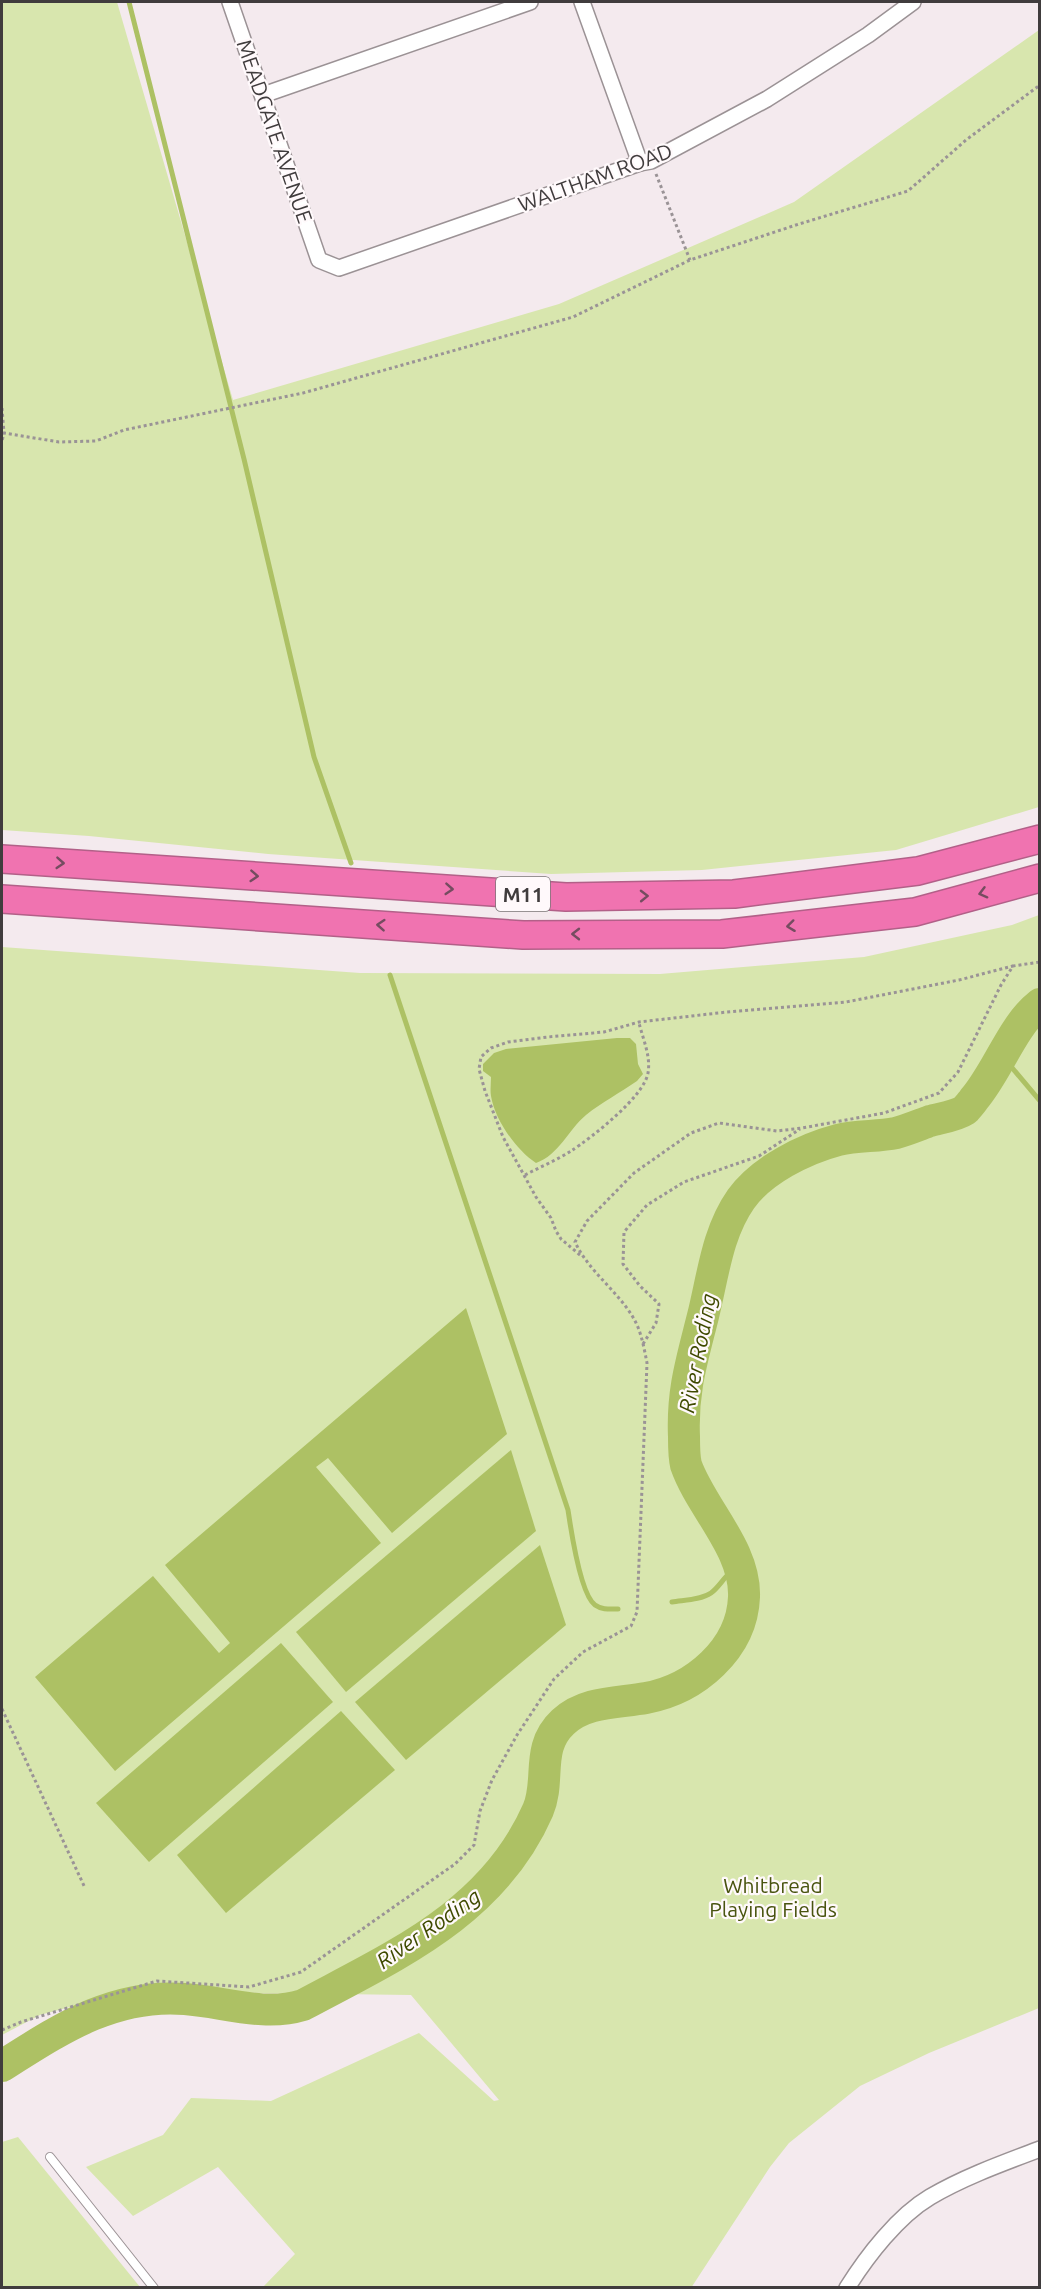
<svg xmlns="http://www.w3.org/2000/svg" width="1041" height="2289" viewBox="0 0 1041 2289" font-family="Ubuntu,sans-serif">
<style>
.green{fill:#d8e6ae}
.water{fill:#adc164}
.lines{fill:none;stroke-linecap:round;stroke-linejoin:round}
.stream{stroke:#adc164;stroke-width:5}
.river{stroke:#adc164;stroke-width:32}
.service-casing{stroke:#9b9295;stroke-width:10}
.minor-casing{stroke:#9b9295;stroke-width:18}
.motorway-casing{stroke:#b26088;stroke-width:30}
.path{stroke:#9a9396;stroke-width:3;stroke-dasharray:3 3;stroke-linecap:butt}
.service{stroke:#fff;stroke-width:8}
.minor{stroke:#fff;stroke-width:15}
.motorway{stroke:#f073b0;stroke-width:27}
.oneway{stroke:#754c60}
.labels{text-anchor:middle;dominant-baseline:central;stroke-width:4.5;stroke-linejoin:round;paint-order:stroke}
.shield{fill:#fff9fb;stroke:#797576;stroke-width:1.5}
.shield-label{font-size:20px;font-weight:bold;fill:#403c3d}
.street-label{font-size:21px;fill:#403c3d;stroke:#fff9fb}
.park-label{font-size:21px;fill:#49540f;stroke:#fff9fb}
.water-label{font-size:22px;font-style:italic;fill:#3f4a00;stroke:#fff9fb}
</style>
<rect width="100%" height="100%" fill="#f4eaee"/>
<g class="green">
<polygon points="2,2 117,2 233,400 559,304 794,202 1039,30 1039,807 896,850 702,870 551,874 268,854 89,836 2,830"/>
<polygon points="1039,915 1039,2008 929,2053 860,2086 789,2143 770,2167 691,2288 263,2287 295,2254 218,2167 133,2216 86,2167 163,2135 191,2098 271,2101 419,2033 494,2101 499,2100 411,1995 260,1993 145,1987 40,2015 2,2035 2,947 360,973 660,974 864,957 1012,925"/>
<polygon points="18,2137 140,2287 2,2287 2,2142"/>
</g>
<g class="water">
<path d="M617 1038H630L636 1044 638 1064 643 1074 637 1081C620 1093 602 1102 586 1115 568 1130 559 1155 536 1163 516 1150 495 1120 491 1096 490 1090 491 1083 491 1077L483 1071V1064L494 1053 506 1049Z"/>
<polygon points="466,1308 507,1434 392,1533 328,1458 316,1467 381,1543 115,1771 35,1677 153,1576 219,1653 230,1643 165,1565"/>
<polygon points="511,1450 536,1531 346,1692 296,1632"/>
<polygon points="540,1545 566,1625 406,1760 355,1702"/>
<polygon points="281,1643 333,1702 149,1862 96,1803"/>
<polygon points="341,1711 395,1770 226,1913 177,1855"/>
</g>
<g class="lines">
<g class="stream">
<polyline points="129,2 244,459 314,757 351,863"/>
<path d="M390 975 568 1510C571 1530 580 1594 595 1605 602 1610 610 1609 618 1609"/>
<polyline points="1003,1057 1040,1101"/>
<path d="M672 1602C684 1600 701 1600 711 1593 721 1586 727 1570 740 1568"/>
</g>
<path class="river" d="M2 2066C59 2030 113 1993 185 1999 225 2002 264 2017 303 2005 396 1955 493 1913 538 1810 551 1780 535 1748 563 1722 585 1701 618 1703 646 1698 695 1689 742 1649 744 1597 746 1549 701 1508 686 1465 684 1457 684 1446 684 1437 682 1390 692 1360 703 1316 713 1276 717 1233 741 1199 762 1170 804 1149 838 1140 857 1135 877 1137 896 1133 907 1130 919 1125 930 1121 941 1118 956 1116 965 1110 966 1109 973 1101 974 1099 998 1071 1012 1026 1040 1004"/>
<g class="service-casing">
<polyline id="service" points="50,2157 154,2288"/>
</g>
<g class="minor-casing">
<g id="minor">
<polyline points="230,2 319,260 339,268 640,163 651,161 767,99 868,35 913,2"/>
<polyline points="582,2 640,163"/>
<polyline points="263,95 530,2"/>
<path d="M847 2288C867 2256 898 2216 930 2197 964 2177 1003 2163 1040 2149"/>
</g>
</g>
<g class="motorway-casing">
<g id="motorway">
<polyline points="2,859 566,897 734,894 918,871 1040,839"/>
<polyline points="2,899 523,935 722,934 915,912 1040,878"/>
</g>
</g>
<g class="path">
<polyline points="656,174 690,260"/>
<polyline points="2,408 4,433 59,442 96,441 124,430 303,393 573,317 690,260 799,224 908,191 966,140 1040,85"/>
<polyline points="2,433 4,433 2,441"/>
<path d="M525 1175C540 1167 557 1160 571 1151 591 1138 644 1097 648 1073 651 1057 643 1039 639 1023"/>
<polyline points="580,1255 561,1239 556,1231 551,1218 536,1197 503,1137 485,1091 479,1069 481,1057 491,1048 508,1042 548,1037 604,1032 639,1022 727,1012 846,1002 959,980 1013,966"/>
<polyline points="643,1344 656,1323 659,1304 640,1286 623,1264 624,1232 647,1205 684,1182 759,1156 800,1129"/>
<polyline points="2,1709 85,1888"/>
<path d="M2 2030 21 2022 157 1981 249 1987 301 1972 455 1864 474 1845 480 1811 492 1780 517 1735 554 1679 583 1652 631 1626 637 1612 647 1363C645 1353 643 1341 639 1330 627 1297 591 1276 575 1242L587 1221 634 1173 691 1133 719 1123 777 1131 802 1128 884 1113 939 1093 958 1072 1001 985 1013 966 1040 962"/>
</g>
<use href="#service" class="service"/>
<use href="#minor" class="minor"/>
<use href="#motorway" class="motorway"/>
</g>
<defs><path id="oneway-chevron" d="M-2-3.5L2.5 0L-2 3.5" fill="none" stroke-width="1.6" stroke-linecap="round" stroke-linejoin="round" transform="scale(1.5)"/></defs>
<g class="oneway">
<use href="#oneway-chevron" transform="translate(60 863) rotate(4)"/>
<use href="#oneway-chevron" transform="translate(254 876) rotate(4)"/>
<use href="#oneway-chevron" transform="translate(449 889) rotate(4)"/>
<use href="#oneway-chevron" transform="translate(983 893) rotate(165)"/>
<use href="#oneway-chevron" transform="translate(644 896) rotate(-1)"/>
<use href="#oneway-chevron" transform="translate(381 925) rotate(-176)"/>
<use href="#oneway-chevron" transform="translate(791 926) rotate(173)"/>
<use href="#oneway-chevron" transform="translate(576 934) rotate(180)"/>
</g>
<g class="labels">
<rect class="shield" x="496" y="877" width="54" height="34" rx="4.5"/>
<g class="shield-label">
<text x="523" y="894">M11</text>
</g>
<g class="street-label">
<text transform="translate(275 131) rotate(71)">MEADGATE AVENUE</text>
<text transform="translate(595 177) rotate(-20)">WALTHAM ROAD</text>
</g>
<g class="park-label">
<text x="773" y="1885">Whitbread<tspan x="773" dy="24">Playing Fields</tspan></text>
</g>
<g class="water-label">
<text transform="translate(697 1353) rotate(-79)">River Roding</text>
<text transform="translate(428 1928) rotate(-35)">River Roding</text>
</g>
</g>
<rect width="1041" height="2289" fill="none" stroke="#403c3d" stroke-width="6"/>
</svg>
